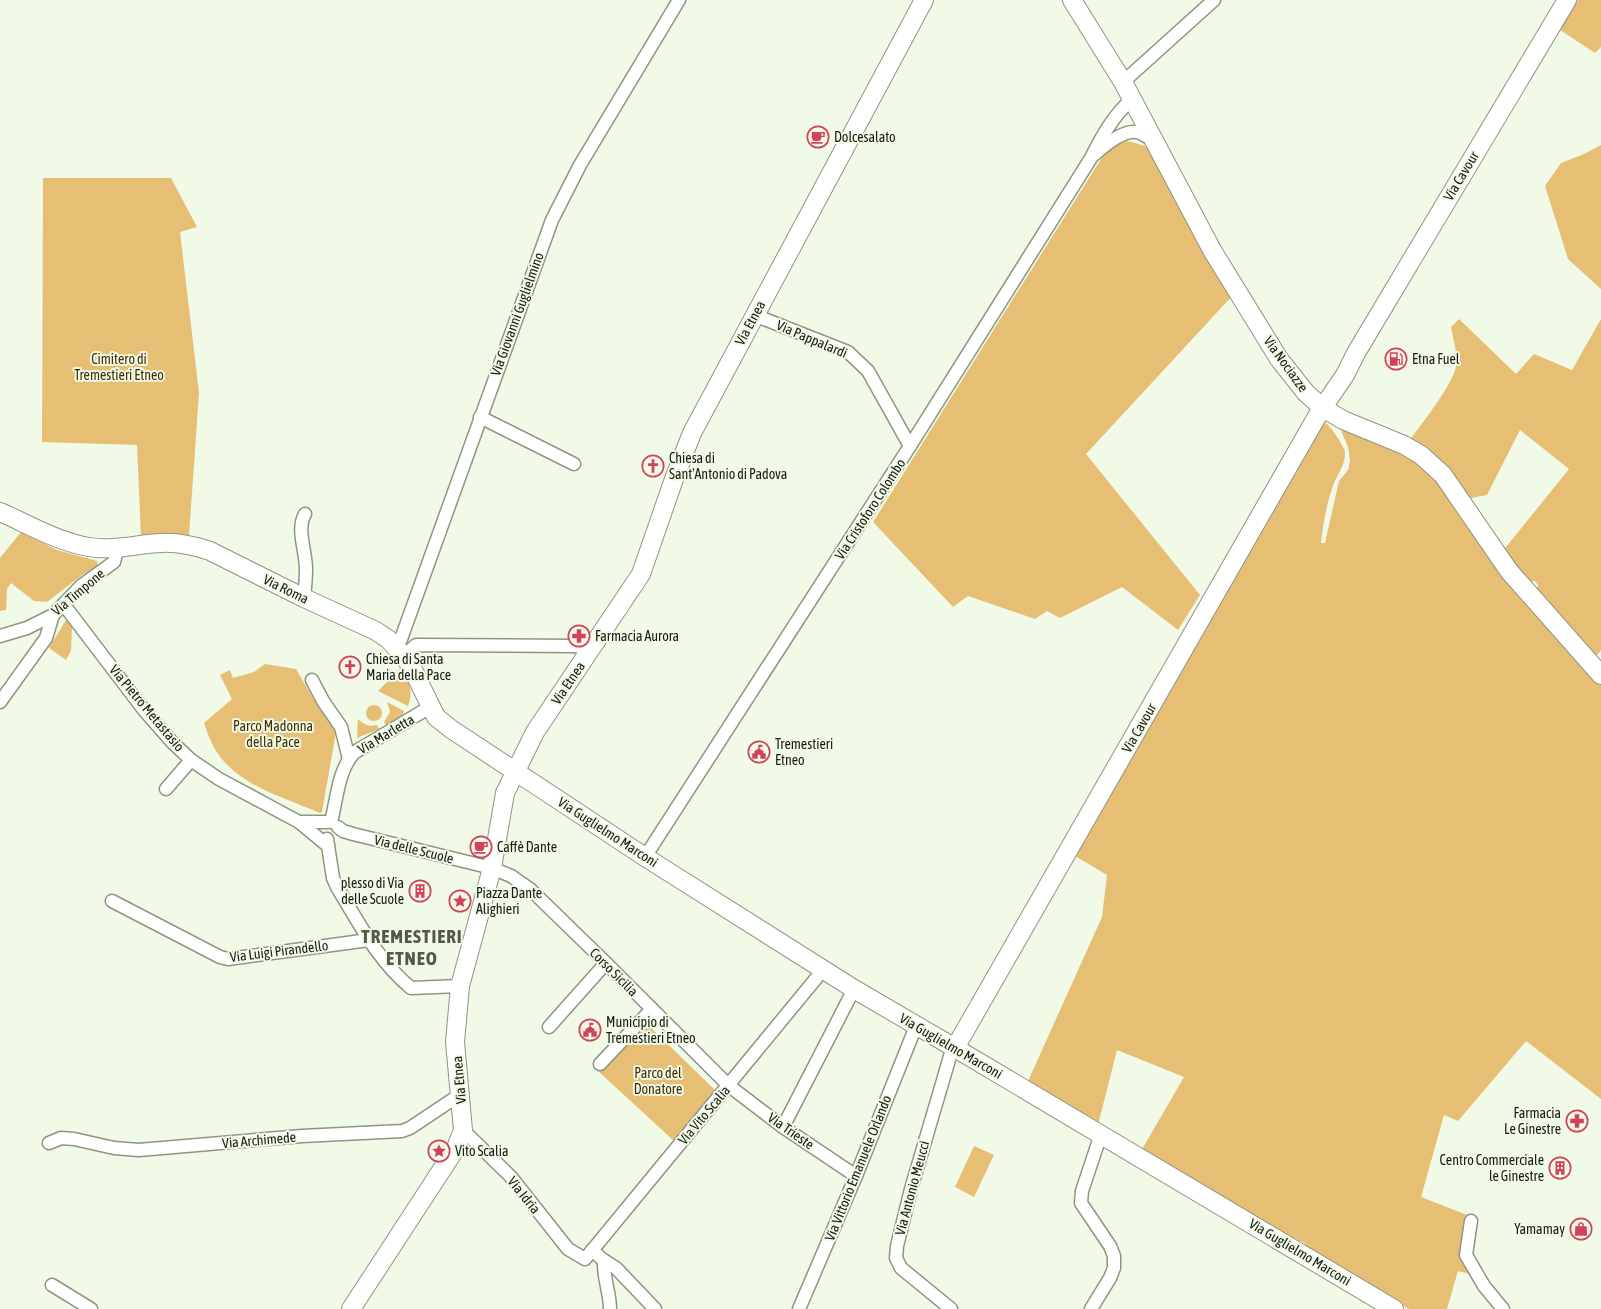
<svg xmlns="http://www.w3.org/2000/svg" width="1601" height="1309" viewBox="0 0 1601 1309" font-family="'Asap Condensed',sans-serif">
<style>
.green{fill:#e7bf74}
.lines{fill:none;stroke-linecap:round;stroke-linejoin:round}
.street-casing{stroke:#8d9684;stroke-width:15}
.secondary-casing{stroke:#8d9684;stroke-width:20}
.street{stroke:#fff;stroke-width:12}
.secondary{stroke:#fff;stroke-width:18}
.labels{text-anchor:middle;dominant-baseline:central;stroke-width:4;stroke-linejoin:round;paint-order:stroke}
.poi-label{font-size:14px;fill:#191c15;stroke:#f1fae7;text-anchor:start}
.street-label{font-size:14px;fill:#191c15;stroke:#f1fae7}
.park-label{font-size:14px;fill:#422e02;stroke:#f1fae7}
.district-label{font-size:19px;font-weight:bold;letter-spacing:1px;fill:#515948;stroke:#f1fae7}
</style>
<rect width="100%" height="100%" fill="#f1fae7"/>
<g class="green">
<polygon points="1578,0 1601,0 1601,47 1595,53 1560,30"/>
<polygon points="1128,141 1145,146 1152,153 1234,294 1086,454 1200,595 1178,630 1122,587 1060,618 1047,611 1035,619 968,596 953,607 873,522 1106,151 1119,143"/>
<polygon points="1601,145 1601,289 1568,259 1545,186 1561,163 1584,154"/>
<polygon points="43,178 171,178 197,227 180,232 199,393 189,536 165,535 141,537 137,445 42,442"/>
<path d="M1459 319 1516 374 1534 354 1572 370 1601 319V650L1594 659 1535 593 1538 585 1535 581 1527 583 1502 552 1569 469 1520 430 1487 495 1466 499 1409 441C1420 426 1454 383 1456 366 1458 353 1453 339 1451 327Z"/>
<path d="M1326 423C1331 427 1344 446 1345 452 1346 466 1335 477 1332 489 1326 506 1323 526 1321 543H1325L1339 481 1348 470 1350 461 1348 447 1338 423 1374 437 1428 467 1601 683V1099L1526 1041 1458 1121 1444 1115 1421 1197 1467 1215 1460 1256 1470 1274 1458 1271 1447 1309H1409L1400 1304 1304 1248 1305 1243 1300 1241 1296 1244 1141 1151 1184 1077 1117 1050 1098 1125 1028 1081 1102 917 1107 875 1075 856 1228 584 1232 583 1237 574 1234 572 1323 424Z"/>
<polygon points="21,532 57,550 97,561 98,566 82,575 47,602 34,601 11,583 7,589 6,610 0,611 0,558"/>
<polygon points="66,620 72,626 71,651 66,660 49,648"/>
<path d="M265 664 296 669 314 700 334 725 336 732 322 812 320 813C285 798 246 788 221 758 213 748 208 735 204 723L232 699 220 675 230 670 233 678 254 672Z"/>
<path d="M400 669C409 680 414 692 408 706L378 691Z"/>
<polygon points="387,702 404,711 401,717 386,725 384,722 390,712"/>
<circle cx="374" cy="713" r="8"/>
<path d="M358 719C365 725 368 727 377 725L379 729 357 738Z"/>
<polygon points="646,1023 716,1091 674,1141 598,1071"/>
<polygon points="974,1146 994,1155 974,1197 955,1187"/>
</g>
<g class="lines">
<g class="street-casing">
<g id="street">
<polyline points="1123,82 1214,0"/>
<path d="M1095 154C1105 145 1123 130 1137 132 1143 133 1150 139 1155 142"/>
<polyline points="754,315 848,352 868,371 910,446"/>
<polyline points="480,417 574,464"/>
<path d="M304 598C305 588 306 579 306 569 306 551 296 529 305 514"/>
<polyline points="64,605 144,710 172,742 191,760 219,779 299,822 328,846"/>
<polyline points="0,636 27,628 53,615 82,585 114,562 118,547"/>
<polyline points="396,647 401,639 552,220 580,165 679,0"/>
<polyline points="404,656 416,645 573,646 591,648"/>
<polyline points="312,680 323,701 341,727 349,759"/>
<polyline points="0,702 46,638 53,615"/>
<polyline points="166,789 191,760"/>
<polyline points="299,822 327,822"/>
<path d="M331 822C337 799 338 769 355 752L430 707"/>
<polyline points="338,827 343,831 353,834 492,868 511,876 531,890 606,963 728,1085 783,1127 856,1176"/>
<path d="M327 839 333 878 337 887C359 923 378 961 411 988L460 986"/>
<path d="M645 857 910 446 1091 158C1102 136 1113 116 1132 99"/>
<polyline points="112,901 220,957 228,959 369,940"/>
<polyline points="549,1027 606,963"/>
<polyline points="600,1064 652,1009"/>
<polyline points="783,1127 854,989"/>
<polyline points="463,1130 511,1177 568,1249 585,1259 823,970"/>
<polyline points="49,1143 61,1138 74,1139 114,1148 139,1150 302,1136 402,1131 410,1128 461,1094"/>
<polyline points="1471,1221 1466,1255 1484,1286 1503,1309"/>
<polyline points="592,1250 602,1259 616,1268 655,1309"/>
<path d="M604 1261C603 1278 610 1292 610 1309"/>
<polyline points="52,1285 91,1309"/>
<polyline points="799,1309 856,1176 916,1026"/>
<polyline points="951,1309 901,1268 896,1258 897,1246 911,1189 951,1053 955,1048"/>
<polyline points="1091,1309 1110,1278 1114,1268 1114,1256 1110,1246 1081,1203 1082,1191 1101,1134"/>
</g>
</g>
<g class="secondary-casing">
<g id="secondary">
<polyline points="1072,0 1123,82 1212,250 1279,359 1306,393 1323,408 1343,420 1404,445 1421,455 1443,475 1509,571 1601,675"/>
<path d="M0 512C28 524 58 542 89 547 113 551 137 544 161 543 177 542 195 546 210 551L304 598 376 631 388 639 404 656 413 670 436 717 451 729 645 857 854 989 955 1048 1394 1309"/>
<polyline points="955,1048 1319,413 1345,375 1356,353 1567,0"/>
<polyline points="351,1309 456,1148 463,1130 455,1042 460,986 492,868 505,793 535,732 641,574 674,479 692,433 924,0"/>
</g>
</g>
<use href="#street" class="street"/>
<use href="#secondary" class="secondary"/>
</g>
<defs>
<g id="cafe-ring" transform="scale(1.125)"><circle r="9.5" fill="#f1fae7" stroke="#d3425c" stroke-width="1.5"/><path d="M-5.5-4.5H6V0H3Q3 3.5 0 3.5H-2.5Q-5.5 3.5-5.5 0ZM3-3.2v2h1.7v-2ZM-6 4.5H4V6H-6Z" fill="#d3425c"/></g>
<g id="fuel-ring" transform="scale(1.125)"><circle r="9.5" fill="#f1fae7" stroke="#d3425c" stroke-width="1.5"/><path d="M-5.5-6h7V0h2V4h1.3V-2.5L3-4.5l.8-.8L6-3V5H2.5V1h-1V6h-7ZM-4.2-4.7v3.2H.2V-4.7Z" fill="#d3425c"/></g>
<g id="church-ring" transform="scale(1.125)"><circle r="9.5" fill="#f1fae7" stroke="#d3425c" stroke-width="1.5"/><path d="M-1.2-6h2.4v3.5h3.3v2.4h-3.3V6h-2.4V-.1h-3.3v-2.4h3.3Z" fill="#d3425c"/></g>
<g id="pharmacy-ring" transform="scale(1.125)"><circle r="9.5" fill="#f1fae7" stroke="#d3425c" stroke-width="1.5"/><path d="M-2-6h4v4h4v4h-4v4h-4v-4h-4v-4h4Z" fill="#d3425c"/></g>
<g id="civic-ring" transform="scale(1.125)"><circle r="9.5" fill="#f1fae7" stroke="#d3425c" stroke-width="1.5"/><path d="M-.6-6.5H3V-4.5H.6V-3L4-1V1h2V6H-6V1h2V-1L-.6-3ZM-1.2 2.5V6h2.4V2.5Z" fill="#d3425c"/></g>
<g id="building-ring" transform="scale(1.125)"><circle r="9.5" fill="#f1fae7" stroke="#d3425c" stroke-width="1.5"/><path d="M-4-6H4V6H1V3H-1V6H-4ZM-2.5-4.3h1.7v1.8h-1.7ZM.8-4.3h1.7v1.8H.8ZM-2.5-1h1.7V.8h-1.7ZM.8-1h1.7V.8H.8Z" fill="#d3425c"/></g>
<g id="sight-ring" transform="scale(1.125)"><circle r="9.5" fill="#f1fae7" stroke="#d3425c" stroke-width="1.5"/><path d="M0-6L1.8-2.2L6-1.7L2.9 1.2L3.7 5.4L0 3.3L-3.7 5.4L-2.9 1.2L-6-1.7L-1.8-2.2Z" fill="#d3425c"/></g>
<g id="shop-ring" transform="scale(1.125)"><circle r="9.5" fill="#f1fae7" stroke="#d3425c" stroke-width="1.5"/><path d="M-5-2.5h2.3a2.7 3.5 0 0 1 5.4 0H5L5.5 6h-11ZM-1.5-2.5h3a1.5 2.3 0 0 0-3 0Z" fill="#d3425c"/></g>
</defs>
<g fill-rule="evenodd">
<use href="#cafe-ring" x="818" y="137"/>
<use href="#fuel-ring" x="1396" y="359"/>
<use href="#church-ring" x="653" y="466"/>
<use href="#pharmacy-ring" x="579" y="636"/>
<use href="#church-ring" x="350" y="667"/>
<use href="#civic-ring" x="759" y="752"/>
<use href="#cafe-ring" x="481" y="847"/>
<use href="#building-ring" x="420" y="891"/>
<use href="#sight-ring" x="460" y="901"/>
<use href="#civic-ring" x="590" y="1030"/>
<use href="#pharmacy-ring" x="1577" y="1121"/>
<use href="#sight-ring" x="439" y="1151"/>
<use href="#building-ring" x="1560" y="1168"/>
<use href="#shop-ring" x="1581" y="1229"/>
</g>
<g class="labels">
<g class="poi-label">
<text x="834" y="137">Dolcesalato</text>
<text x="1412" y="359">Etna Fuel</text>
<text x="669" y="458">Chiesa di<tspan x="669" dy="16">Sant'Antonio di Padova</tspan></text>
<text x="595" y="636">Farmacia Aurora</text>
<text x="366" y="659">Chiesa di Santa<tspan x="366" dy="16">Maria della Pace</tspan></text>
<text x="775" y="744">Tremestieri<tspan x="775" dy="16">Etneo</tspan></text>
<text x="497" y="847">Caffè Dante</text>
<text x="404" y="883" text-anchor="end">plesso di Via<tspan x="404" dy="16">delle Scuole</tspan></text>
<text x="476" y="893">Piazza Dante<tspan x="476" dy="16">Alighieri</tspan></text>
<text x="606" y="1022">Municipio di<tspan x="606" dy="16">Tremestieri Etneo</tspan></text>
<text x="1561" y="1113" text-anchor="end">Farmacia<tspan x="1561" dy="16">Le Ginestre</tspan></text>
<text x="455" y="1151">Vito Scalia</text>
<text x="1544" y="1160" text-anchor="end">Centro Commerciale<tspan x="1544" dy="16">le Ginestre</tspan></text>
<text x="1565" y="1229" text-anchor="end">Yamamay</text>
</g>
<g class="street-label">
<text transform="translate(1461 176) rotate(-59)">Via Cavour</text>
<text transform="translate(517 314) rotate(-70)">Via Giovanni Guglielmino</text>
<text transform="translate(750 323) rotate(-62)">Via Etnea</text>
<text transform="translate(812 339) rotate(23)">Via Pappalardi</text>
<text transform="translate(1286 364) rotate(54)">Via Nociazze</text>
<text transform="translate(870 509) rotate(-57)">Via Cristoforo Colombo</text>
<text transform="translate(286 589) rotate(26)">Via Roma</text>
<text transform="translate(78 592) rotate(-40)">Via Timpone</text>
<text transform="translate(568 683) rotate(-56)">Via Etnea</text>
<text transform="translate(147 708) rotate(50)">Via Pietro Metastasio</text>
<text transform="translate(1139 728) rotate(-60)">Via Cavour</text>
<text transform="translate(386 734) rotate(-31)">Via Marletta</text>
<text transform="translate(608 832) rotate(33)">Via Guglielmo Marconi</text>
<text transform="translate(414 849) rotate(14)">Via delle Scuole</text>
<text transform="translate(279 951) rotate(-7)">Via Luigi Pirandello</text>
<text transform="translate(614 972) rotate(45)">Corso Sicilia</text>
<text transform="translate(951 1046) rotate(30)">Via Guglielmo Marconi</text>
<text transform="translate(459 1080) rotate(-95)">Via Etnea</text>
<text transform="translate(704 1115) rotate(-50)">Via Vito Scalia</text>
<text transform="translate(791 1131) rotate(35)">Via Trieste</text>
<text transform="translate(259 1140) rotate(-5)">Via Archimede</text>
<text transform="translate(858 1168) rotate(-68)">Via Vittorio Emanuele Orlando</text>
<text transform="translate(912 1188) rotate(-75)">Via Antonio Meucci</text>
<text transform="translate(524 1195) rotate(51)">Via Idria</text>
<text transform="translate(1300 1252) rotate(31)">Via Guglielmo Marconi</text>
</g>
<g class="park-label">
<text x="119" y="359">Cimitero di<tspan x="119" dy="16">Tremestieri Etneo</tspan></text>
<text x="273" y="726">Parco Madonna<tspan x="273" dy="16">della Pace</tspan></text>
<text x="658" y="1073">Parco del<tspan x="658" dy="16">Donatore</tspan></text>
</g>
<g class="district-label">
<text x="412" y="936">TREMESTIERI<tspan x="412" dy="22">ETNEO</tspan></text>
</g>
</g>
</svg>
